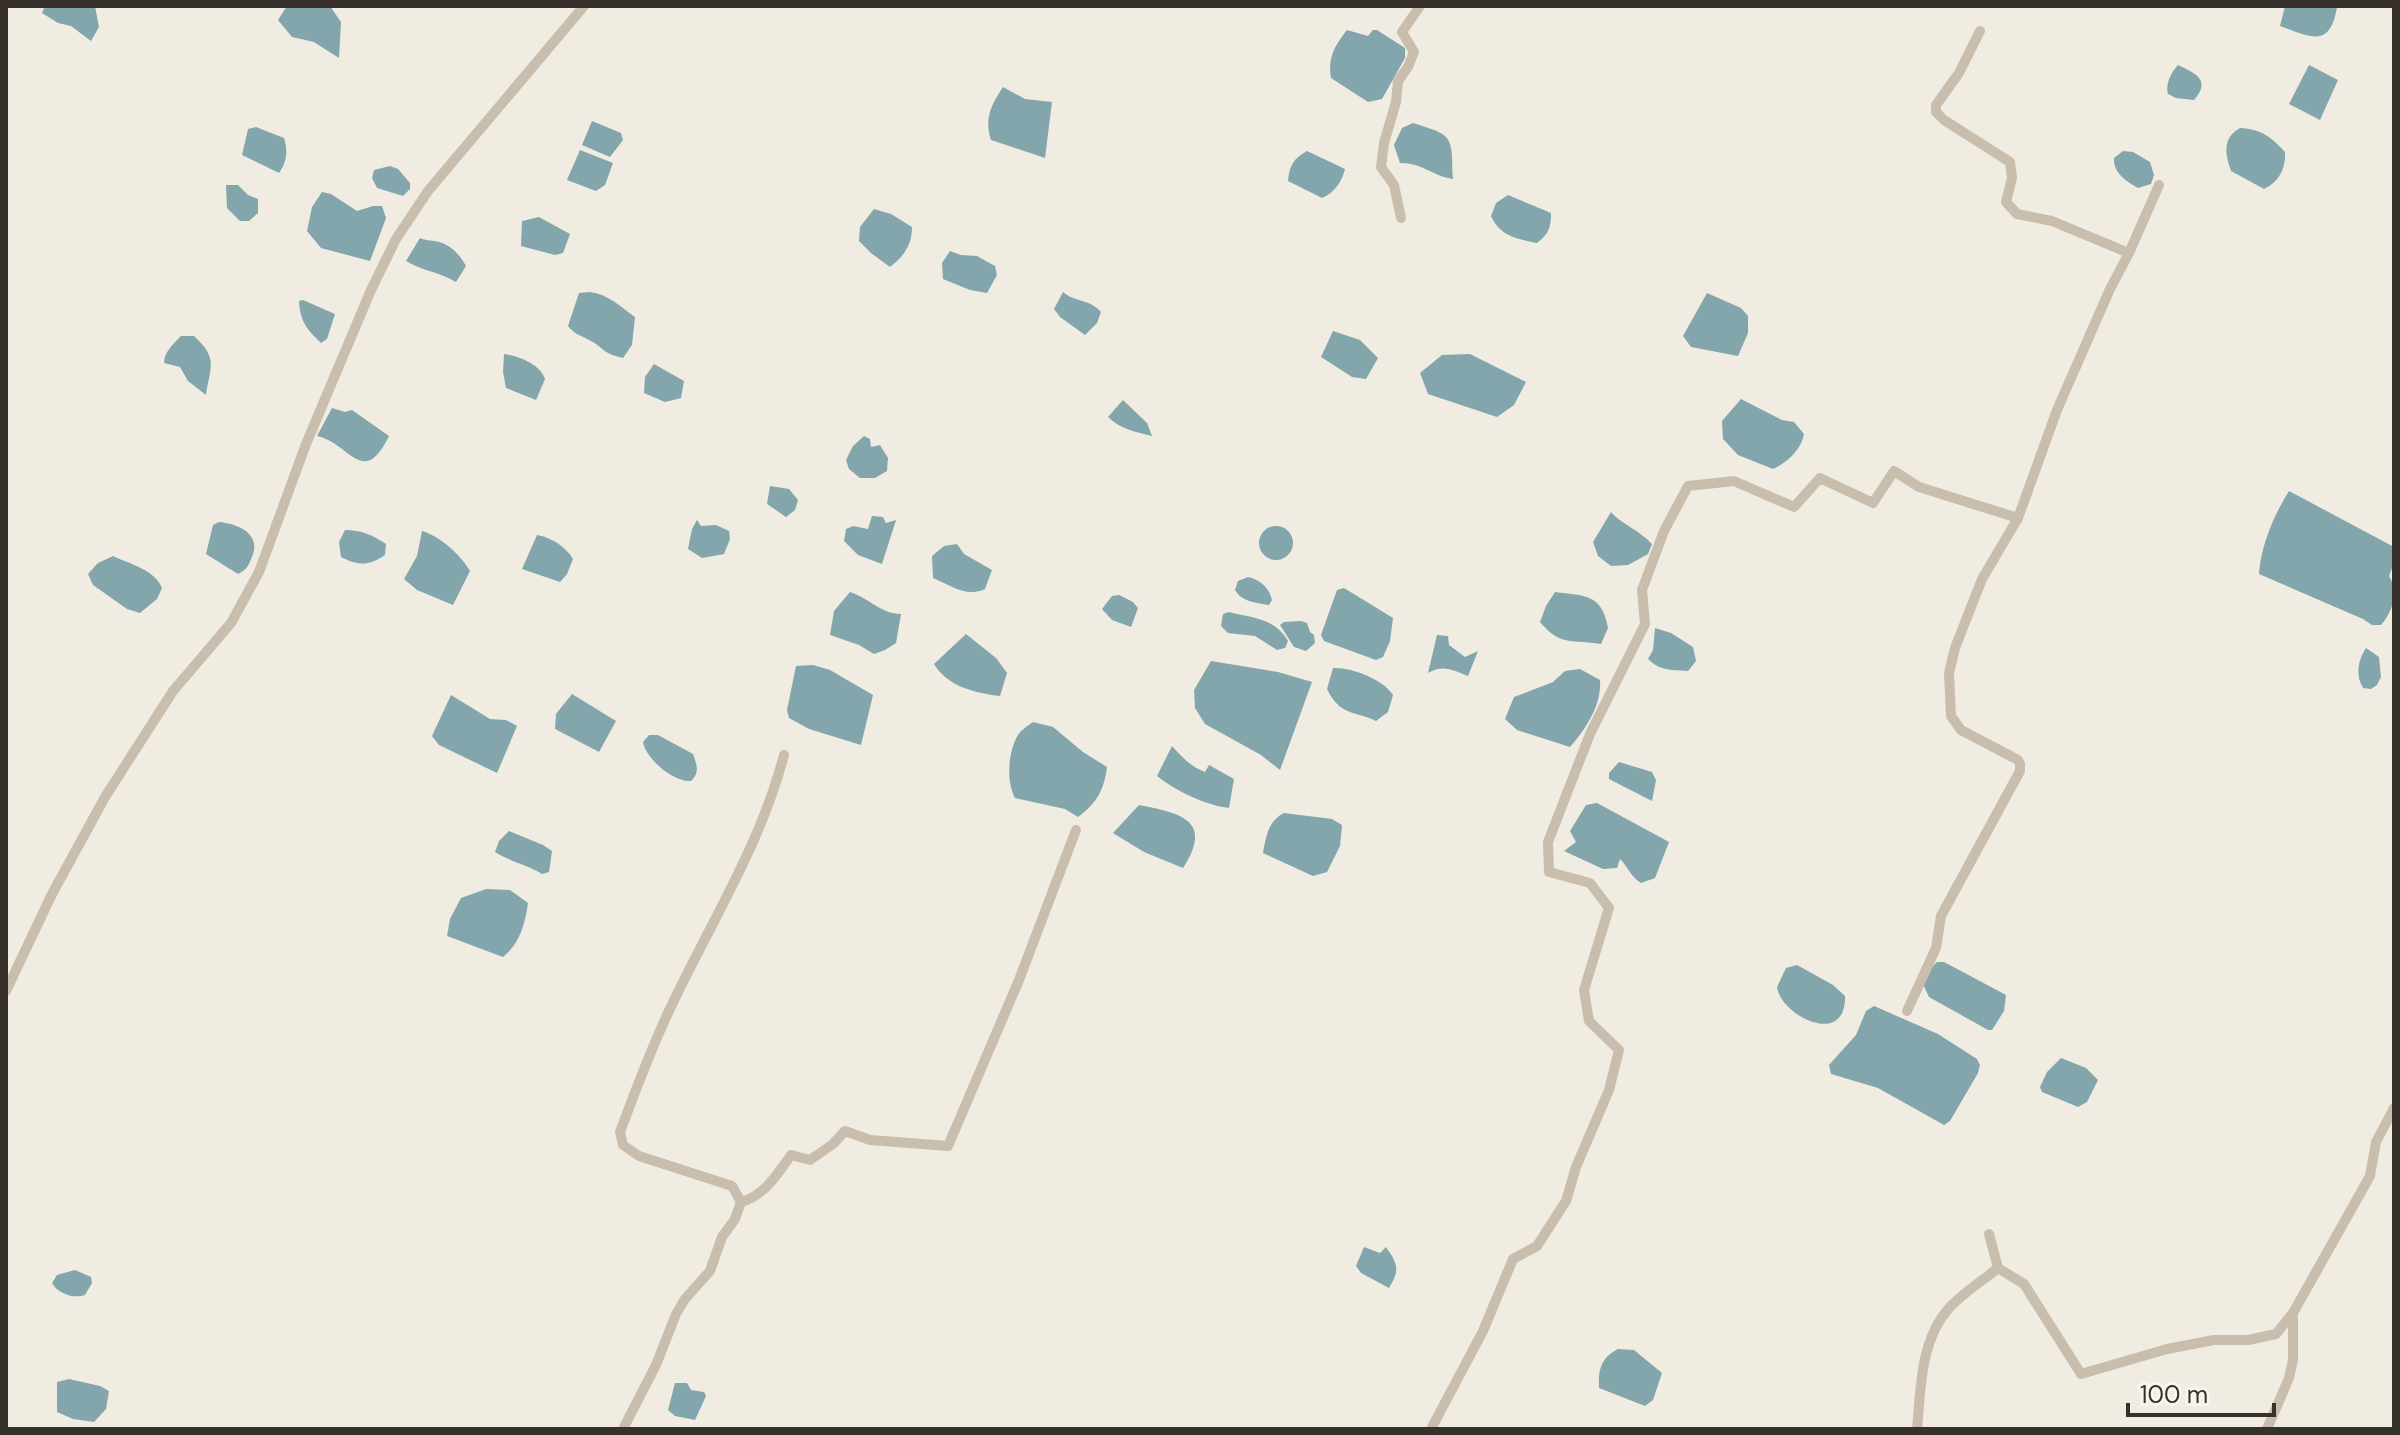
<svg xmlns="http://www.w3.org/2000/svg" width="2400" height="1435" viewBox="0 0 2400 1435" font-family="'DM Sans',sans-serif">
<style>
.water{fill:#82a6ac}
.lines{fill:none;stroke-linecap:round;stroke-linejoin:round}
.street{stroke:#c9bdad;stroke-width:10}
</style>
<rect width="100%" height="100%" fill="#f1ece1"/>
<g class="water">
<polygon points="45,6 95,6 99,27 91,41 71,26 58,23 42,13"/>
<polygon points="287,6 330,6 341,22 339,58 314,42 292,37 278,20"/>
<path d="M2285 6H2336L2337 7C2330 49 2311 37 2280 26Z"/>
<path d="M1347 30 1368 36 1373 30H1377L1405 48V58L1382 99 1368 102 1331 78C1328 57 1334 47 1347 30Z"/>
<path d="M2178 65C2195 73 2212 80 2194 100L2176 98 2168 94C2165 85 2171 72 2178 65Z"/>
<polygon points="2309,65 2338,80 2320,120 2289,104"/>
<path d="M1003 87 1025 99 1052 102 1045 158 991 140C984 119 991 105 1003 87Z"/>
<polygon points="592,121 621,133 623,140 610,157 582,145"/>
<path d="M1413 123C1456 136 1451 137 1453 179 1432 176 1423 163 1400 163L1394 145 1402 128Z"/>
<path d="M256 127 284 138C288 151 287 162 279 173L242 155 248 129Z"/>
<path d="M2240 128C2261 129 2271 137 2285 152 2286 168 2279 182 2264 189L2231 171C2225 154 2222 138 2240 128Z"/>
<polygon points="580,150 613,163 605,185 596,191 567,180"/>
<path d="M1307 151 1345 169C1342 182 1334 193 1322 198L1288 181C1289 166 1294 158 1307 151Z"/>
<path d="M2123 151 2133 152 2150 162 2154 175 2151 184 2138 188C2126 181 2113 173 2114 158Z"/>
<polygon points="390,166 398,169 410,183 410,189 403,196 377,188 372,178 374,170"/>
<polygon points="226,185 238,185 248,195 258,199 258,213 249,221 240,221 227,208"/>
<polygon points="322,192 331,194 357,211 373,206 382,206 386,218 370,261 321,248 307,231 312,207"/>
<path d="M1508 195 1551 213C1551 227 1549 234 1537 243 1517 239 1500 236 1491 216L1496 203Z"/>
<path d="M874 209 891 214 912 227C912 245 904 256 890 267L871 253 859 241 860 227Z"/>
<polygon points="539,217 570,234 563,253 555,255 521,246 522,221"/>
<path d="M420 238C424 240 429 240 434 241 449 243 459 253 466 266L456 282C440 272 422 271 406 261Z"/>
<polygon points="950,251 961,255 977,256 995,266 997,275 987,293 970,290 943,279 942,263"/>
<path d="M590 292C608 294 621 307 635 317L632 345 623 358C601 353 605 348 589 340 580 335 574 334 568 326L579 293Z"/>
<path d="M1063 292C1074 302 1090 299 1101 312L1097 323 1085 335 1060 317 1054 309Z"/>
<polygon points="1707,293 1741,308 1748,316 1748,333 1738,356 1691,347 1683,336"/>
<path d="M303 300 335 314 327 339 321 343C307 330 300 321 299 301Z"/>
<polygon points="1333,331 1360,340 1378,358 1366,379 1352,377 1321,357"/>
<path d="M181 336H194C219 359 210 367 206 395L188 381 180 367 164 363C164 352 174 343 181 336Z"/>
<path d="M504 354C519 356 540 364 545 379L536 400 506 388 503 372Z"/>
<polygon points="1470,354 1526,382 1514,405 1497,417 1428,394 1420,373 1442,355"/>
<polygon points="654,364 684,381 681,398 665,402 644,393 645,377"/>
<path d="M1741 399 1782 420 1794 422 1804 434C1801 450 1788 462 1773 469L1738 455 1723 439 1722 421Z"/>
<path d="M1123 400 1147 423 1152 436C1136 432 1120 429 1108 417Z"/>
<path d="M332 408 345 412 352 410 389 436C363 489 350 443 317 436Z"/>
<polygon points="864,436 870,439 871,447 880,445 888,458 887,471 875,478 860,478 849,469 846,460 853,446"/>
<polygon points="770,486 789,489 798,500 795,510 786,517 767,504"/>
<path d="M2289 491 2394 547V563L2389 576C2399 592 2393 611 2381 625H2372L2363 619 2259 574C2261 545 2274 515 2289 491Z"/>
<path d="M1611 512C1620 523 1639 530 1652 544L1648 554 1628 565 1611 566 1598 556 1593 542Z"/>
<polygon points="872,516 883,517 886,523 896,520 882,564 858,555 844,541 846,529 853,526 868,529"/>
<polygon points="697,520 701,526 716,525 729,531 730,539 724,554 702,558 688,549 692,529"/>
<path d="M219 522C240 524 263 535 251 559 248 567 246 570 238 574L206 554 213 525Z"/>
<circle cx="1276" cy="543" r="17"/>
<path d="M345 530C362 530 372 535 386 544L385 555C369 566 358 566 341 557L339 542Z"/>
<path d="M422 531C440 536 461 555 470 571L453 605 417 590 404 579 417 556Z"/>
<path d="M537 535C552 538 565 546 573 559L567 574 560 582 522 569Z"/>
<path d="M957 544 964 554 992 570 985 589C965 598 951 585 933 578L932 556 944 546Z"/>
<path d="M113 556C130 564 155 570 162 588L157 599 140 613 127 609 93 585 88 574 98 563Z"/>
<path d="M1248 577C1260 580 1269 587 1272 600L1269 605C1257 603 1242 602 1235 590L1238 581Z"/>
<polygon points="1344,588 1393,618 1390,641 1383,657 1376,660 1324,641 1321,635 1337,590"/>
<path d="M850 592C869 598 881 614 901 614L896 643 885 650 874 654 859 645 830 635 834 611Z"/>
<path d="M1555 592C1584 596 1602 593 1608 628L1601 644C1572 639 1561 647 1540 622L1546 606Z"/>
<polygon points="1119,595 1133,602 1138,608 1131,627 1112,620 1102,609 1112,596"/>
<path d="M1229 612C1252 618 1275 618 1288 641L1285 648 1277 650 1255 636 1228 633 1221 626 1223 614Z"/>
<polygon points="1301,621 1307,623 1310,632 1314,635 1315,643 1306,651 1294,647 1280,625 1284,622"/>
<path d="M1655 628 1671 633 1693 647 1696 661 1688 671C1672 670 1660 671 1648 659L1653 650Z"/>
<path d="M966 634 996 658 1007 673 1000 696C974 693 947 686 934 664Z"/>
<path d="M1437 635 1448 636 1449 645 1465 657 1478 651 1468 676C1453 670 1443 664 1428 673Z"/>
<path d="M2366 648 2379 657 2381 677 2377 685 2371 689 2363 688C2355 675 2358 660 2366 648Z"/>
<polygon points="1211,661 1278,672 1312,682 1280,770 1261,755 1205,724 1195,708 1194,690"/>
<polygon points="813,665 830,670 873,695 861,745 809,729 789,718 787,710 796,666"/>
<path d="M1333 668C1351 667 1383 679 1393 695L1388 712 1376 721C1353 710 1340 716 1327 689Z"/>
<path d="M1580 669 1600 680C1602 704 1586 729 1570 747L1517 730 1505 719 1514 697 1553 682 1565 671Z"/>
<polygon points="572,694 616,721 599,752 555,729 556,714"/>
<polygon points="451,695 490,719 506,720 517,726 497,773 439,745 432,736"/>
<path d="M1033 722 1053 727 1083 752 1107 767C1104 790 1097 803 1078 817L1065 809 1015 798C1006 781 1008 752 1018 735 1021 730 1029 725 1033 722Z"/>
<path d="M649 735H658L693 754C697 765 700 773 691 781 673 782 646 759 643 742Z"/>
<path d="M1172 746C1183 758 1190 766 1205 772L1209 765 1234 779 1229 808C1205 805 1176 791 1157 776Z"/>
<polygon points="1619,762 1652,772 1656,780 1652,801 1609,779 1609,773"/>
<path d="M1597 803 1669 842 1655 878 1641 883C1631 877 1628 867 1620 859L1617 868 1603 869 1564 851 1576 842 1570 831 1586 805Z"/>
<path d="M1139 805C1180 813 1214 820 1183 868L1144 852 1113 833Z"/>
<path d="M1284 813 1332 819 1342 825 1340 846 1327 872 1313 876 1263 853C1266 837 1268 821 1284 813Z"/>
<path d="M509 831 543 845 552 851 549 872 542 874C527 865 511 862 495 852L499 841Z"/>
<path d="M486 889 510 890 528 903C525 924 520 943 503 957L447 936 450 919 461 898Z"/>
<polygon points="1937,962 1944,962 2006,995 2004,1011 1992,1030 1988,1030 1929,997 1923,984 1930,969"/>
<path d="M1797 965 1833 985 1845 996C1846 1049 1780 1015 1777 987L1786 968Z"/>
<polygon points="1874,1006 1938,1034 1977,1059 1980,1065 1978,1073 1950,1121 1944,1125 1878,1088 1831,1074 1829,1065 1856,1035 1866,1011"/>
<polygon points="2061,1058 2086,1068 2098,1080 2087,1102 2078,1107 2042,1092 2040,1087 2047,1072"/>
<path d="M1364 1247 1380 1253 1386 1247C1398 1264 1400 1270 1389 1288L1361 1273 1356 1266Z"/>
<path d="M75 1270 91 1277 92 1283 85 1295C74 1299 58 1294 52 1283L57 1275Z"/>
<path d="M1618 1349 1634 1350 1662 1373 1653 1400 1645 1406 1599 1388C1598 1369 1601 1358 1618 1349Z"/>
<polygon points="69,1379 100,1386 109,1391 106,1409 94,1422 73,1419 57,1412 57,1382"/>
<polygon points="675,1383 687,1383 691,1390 704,1392 706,1396 695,1420 675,1416 668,1410"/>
</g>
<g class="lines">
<g class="street">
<polyline points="1980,31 1959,73 1936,105 1936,112 1944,120 2010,162 2012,178 2006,202 2017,214 2052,221 2129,253"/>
<polyline points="1401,218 1394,185 1381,167 1384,143 1396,102 1398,81 1408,67 1414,52 1402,32 1420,6"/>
<polyline points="6,991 52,894 105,797 173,691 231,623 259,572 306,444 371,290 396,239 428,191 584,6"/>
<polyline points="1907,1011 1936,948 1941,916 2020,771 2020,764 2018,760 1961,730 1951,716 1949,673 1955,648 1982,579 2018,518 2057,410 2110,289 2129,253 2159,185"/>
<path d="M741 1202C765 1195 777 1175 791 1155L810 1160 833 1144 845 1131 870 1140 948 1146 1019 980 1076 830"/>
<polyline points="1989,1234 1998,1268 2024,1284 2081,1374 2167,1349 2214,1340 2248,1340 2276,1334 2293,1313 2370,1176 2376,1142 2394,1108"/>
<path d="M623 1429 656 1365 676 1314 685 1299 710 1271 722 1237 735 1219 741 1202 732 1186 639 1156 623 1145 620 1132C635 1092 650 1051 668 1013 708 927 760 847 784 755"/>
<polyline points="1431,1429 1483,1331 1513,1259 1537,1246 1566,1201 1576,1167 1609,1090 1619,1050 1589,1021 1584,990 1609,908 1590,883 1549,872 1548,842 1590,734 1645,624 1642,590 1664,531 1688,486 1734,481 1794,507 1820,478 1873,503 1894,471 1919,487 2018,518"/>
<path d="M1917 1429C1921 1388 1920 1341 1949 1308 1963 1293 1982 1281 1998 1268"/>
<polyline points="2267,1429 2289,1378 2293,1360 2293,1313"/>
</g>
</g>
<rect width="2400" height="1435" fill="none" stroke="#38312b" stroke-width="16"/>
<path d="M2128 1403v12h146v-12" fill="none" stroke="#38312b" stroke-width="4"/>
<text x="2140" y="1403" font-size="24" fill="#38312b" stroke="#f9f5ed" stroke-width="6" paint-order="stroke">100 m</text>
</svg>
